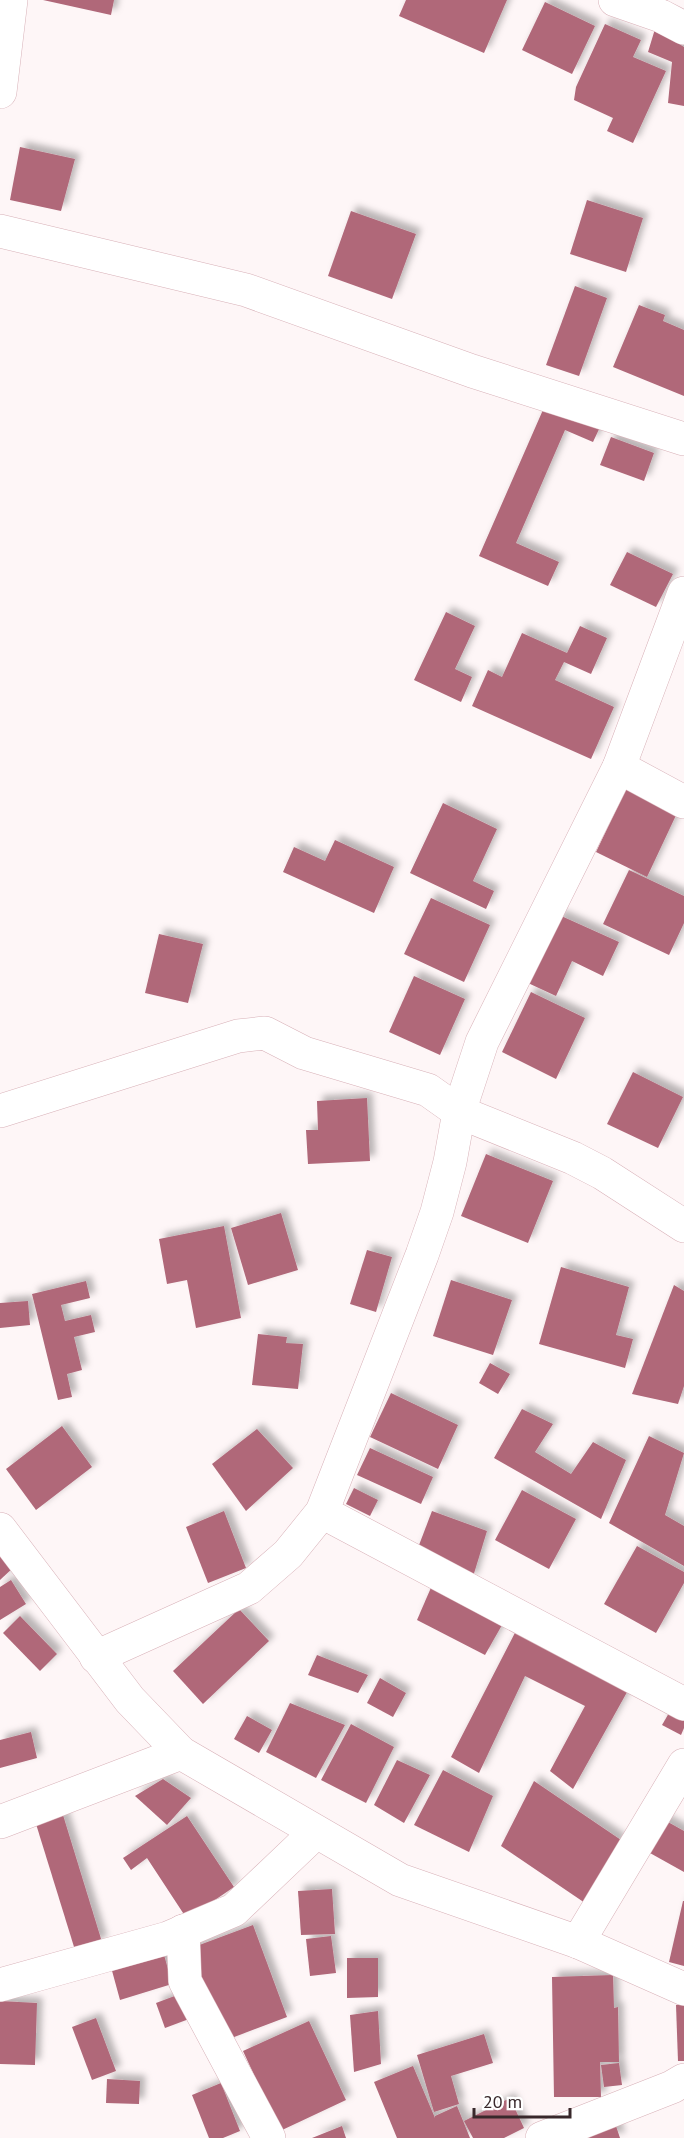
<svg xmlns="http://www.w3.org/2000/svg" width="684" height="2138" viewBox="0 0 684 2138" font-family="'PT Sans',sans-serif">
<style>
.building{fill:#b06779;filter:url(#shadow)}
.lines{fill:none;stroke-linecap:round;stroke-linejoin:round}
.minor-casing{stroke:#d8b1b8;stroke-width:34}
.minor{stroke:#fff;stroke-width:33}
</style>
<defs>
<filter id="shadow"><feDropShadow dx="5.5" dy="-5.5" stdDeviation="3" flood-color="#0004"/></filter>
</defs>
<rect width="100%" height="100%" fill="#fef6f7"/>
<g class="building">
<polygon points="43,0 114,0 111,15"/>
<polygon points="406,0 507,0 484,53 399,16"/>
<polygon points="545,2 595,26 572,74 522,50"/>
<polygon points="605,24 641,40 633,57 666,71 633,143 607,131 613,118 574,100 576,87"/>
<polygon points="655,29 684,47 684,106 668,103 672,62 648,52"/>
<polygon points="20,147 75,159 61,211 10,200"/>
<polygon points="587,200 643,218 626,272 570,254"/>
<polygon points="351,211 416,234 392,299 328,276"/>
<polygon points="575,286 607,298 579,376 546,365"/>
<polygon points="639,305 665,315 663,321 684,330 684,396 613,367"/>
<polygon points="546,403 600,427 593,442 565,430 516,543 559,562 548,586 479,556"/>
<polygon points="611,437 654,453 644,481 600,465"/>
<polygon points="627,552 673,574 656,607 610,585"/>
<polygon points="446,612 475,626 455,669 472,677 461,702 414,680"/>
<polygon points="580,626 607,638 591,674 564,662 555,680 614,707 591,759 472,706 488,670 502,677 522,633 567,653"/>
<polygon points="627,787 678,811 647,877 596,852"/>
<polygon points="443,803 497,829 473,881 494,891 486,909 410,873"/>
<polygon points="335,840 394,867 374,913 283,872 294,847 325,861"/>
<polygon points="629,870 684,896 684,923 669,955 603,924"/>
<polygon points="431,898 490,925 464,982 404,954"/>
<polygon points="559,915 619,942 603,976 572,961 556,996 528,983"/>
<polygon points="159,934 203,944 188,1003 145,993"/>
<polygon points="414,976 465,999 440,1055 389,1032"/>
<polygon points="531,992 585,1018 556,1079 502,1052"/>
<polygon points="633,1072 683,1097 658,1148 607,1124"/>
<polygon points="367,1098 370,1161 308,1164 306,1130 318,1130 317,1101"/>
<polygon points="486,1154 553,1181 528,1243 461,1216"/>
<polygon points="281,1213 298,1270 248,1285 231,1228"/>
<polygon points="224,1226 241,1318 196,1328 187,1280 167,1284 159,1239"/>
<polygon points="367,1250 392,1257 376,1312 350,1304"/>
<polygon points="561,1267 629,1287 616,1335 633,1339 625,1368 539,1344"/>
<polygon points="451,1280 512,1300 493,1355 433,1336"/>
<polygon points="86,1281 90,1298 61,1305 65,1321 91,1315 95,1332 74,1337 82,1370 67,1374 72,1397 58,1400 32,1294"/>
<polygon points="674,1285 684,1291 684,1386 678,1404 632,1394"/>
<polygon points="28,1301 30,1325 0,1328 0,1303"/>
<polygon points="258,1334 287,1337 286,1343 303,1344 298,1389 252,1385"/>
<polygon points="490,1363 510,1374 498,1394 479,1383"/>
<polygon points="391,1393 458,1425 438,1469 370,1437"/>
<polygon points="522,1409 553,1424 535,1452 571,1474 593,1442 626,1460 601,1519 494,1458"/>
<polygon points="62,1426 92,1467 36,1510 6,1469"/>
<polygon points="257,1429 293,1468 246,1511 212,1464"/>
<polygon points="649,1436 684,1453 665,1515 684,1526 684,1566 609,1523"/>
<polygon points="370,1448 433,1477 421,1504 357,1475"/>
<polygon points="354,1488 378,1500 370,1516 346,1504"/>
<polygon points="522,1490 576,1519 549,1569 495,1540"/>
<polygon points="224,1511 246,1568 208,1583 186,1527"/>
<polygon points="432,1511 487,1531 472,1580 416,1553"/>
<polygon points="637,1546 684,1572 684,1583 656,1633 604,1604"/>
<polygon points="0,1549 15,1566 0,1580"/>
<polygon points="11,1580 26,1604 0,1620 0,1587"/>
<polygon points="433,1583 506,1618 485,1655 417,1620"/>
<polygon points="239,1609 269,1641 203,1704 173,1671"/>
<polygon points="20,1616 57,1654 40,1671 3,1633"/>
<polygon points="519,1625 631,1685 573,1789 550,1771 585,1706 525,1676 479,1773 451,1757"/>
<polygon points="317,1655 368,1675 358,1693 308,1675"/>
<polygon points="380,1678 406,1693 393,1717 367,1703"/>
<polygon points="290,1703 345,1725 316,1778 266,1752"/>
<polygon points="673,1706 684,1712 684,1728 681,1735 662,1725"/>
<polygon points="247,1716 272,1730 259,1753 234,1739"/>
<polygon points="351,1724 394,1747 366,1803 321,1780"/>
<polygon points="31,1732 37,1758 0,1768 0,1740"/>
<polygon points="397,1760 430,1775 404,1823 374,1805"/>
<polygon points="443,1770 493,1796 469,1852 414,1825"/>
<polygon points="163,1779 191,1798 167,1825 135,1796"/>
<polygon points="534,1781 621,1840 585,1903 501,1846"/>
<polygon points="63,1815 102,1942 75,1950 36,1824"/>
<polygon points="187,1816 234,1887 187,1919 147,1858 131,1870 123,1858"/>
<polygon points="659,1817 684,1831 684,1872 641,1848"/>
<polygon points="332,1889 335,1934 301,1935 298,1891"/>
<polygon points="683,1901 684,1901 684,1966 669,1962"/>
<polygon points="253,1925 287,2017 221,2042 186,1950"/>
<polygon points="331,1936 336,1973 310,1976 306,1939"/>
<polygon points="163,1951 172,1984 120,2000 111,1967"/>
<polygon points="347,1958 378,1958 378,1997 347,1998"/>
<polygon points="613,1975 614,2008 618,2007 619,2062 600,2062 601,2097 554,2097 552,1977"/>
<polygon points="180,1994 189,2019 165,2028 156,2003"/>
<polygon points="0,2001 37,2003 35,2065 0,2064"/>
<polygon points="684,2004 684,2061 678,2061 676,2005"/>
<polygon points="378,2011 381,2064 354,2072 350,2015"/>
<polygon points="96,2018 116,2071 92,2080 72,2027"/>
<polygon points="309,2021 346,2100 280,2131 243,2051"/>
<polygon points="484,2034 493,2063 451,2076 459,2104 434,2112 417,2055"/>
<polygon points="619,2063 622,2085 604,2087 601,2065"/>
<polygon points="413,2066 435,2118 435,2116 457,2106 470,2138 397,2138 374,2082"/>
<polygon points="107,2079 140,2081 139,2104 106,2103"/>
<polygon points="221,2083 240,2131 223,2138 209,2138 192,2095"/>
<polygon points="510,2098 524,2128 504,2138 473,2138 464,2121"/>
<polygon points="615,2123 620,2138 571,2138"/>
<polygon points="342,2126 346,2138 312,2138"/>
</g>
<g class="lines">
<g class="minor-casing">
<g id="minor">
<polyline points="615,0 661,16 684,28"/>
<polyline points="0,92 11,0"/>
<polyline points="0,231 246,290 472,371 684,439"/>
<polyline points="619,767 684,802"/>
<polyline points="0,1111 238,1036 265,1033 304,1053 428,1090 459,1112 573,1158 602,1173 684,1226"/>
<polyline points="322,1512 684,1704"/>
<polyline points="0,1529 130,1700 181,1753 400,1880 578,1942 684,1989"/>
<polyline points="96,1657 249,1588 288,1554 322,1512 422,1255 437,1212 450,1162 459,1112 482,1042 619,767 684,593"/>
<polyline points="0,1822 181,1753"/>
<polyline points="183,1931 185,1981 269,2138"/>
<polyline points="578,1942 684,1765"/>
<polyline points="0,1985 168,1938 234,1910 316,1832"/>
<polyline points="542,2138 672,2087 684,2080"/>
</g>
</g>
<use href="#minor" class="minor"/>
</g>
<path d="M474 2108v9h96v-9" fill="none" stroke="#38282b" stroke-width="3"/>
<text x="483" y="2108" font-size="18" fill="#38282b" stroke="#ffffff" stroke-width="4.5" paint-order="stroke">20 m</text>
</svg>
